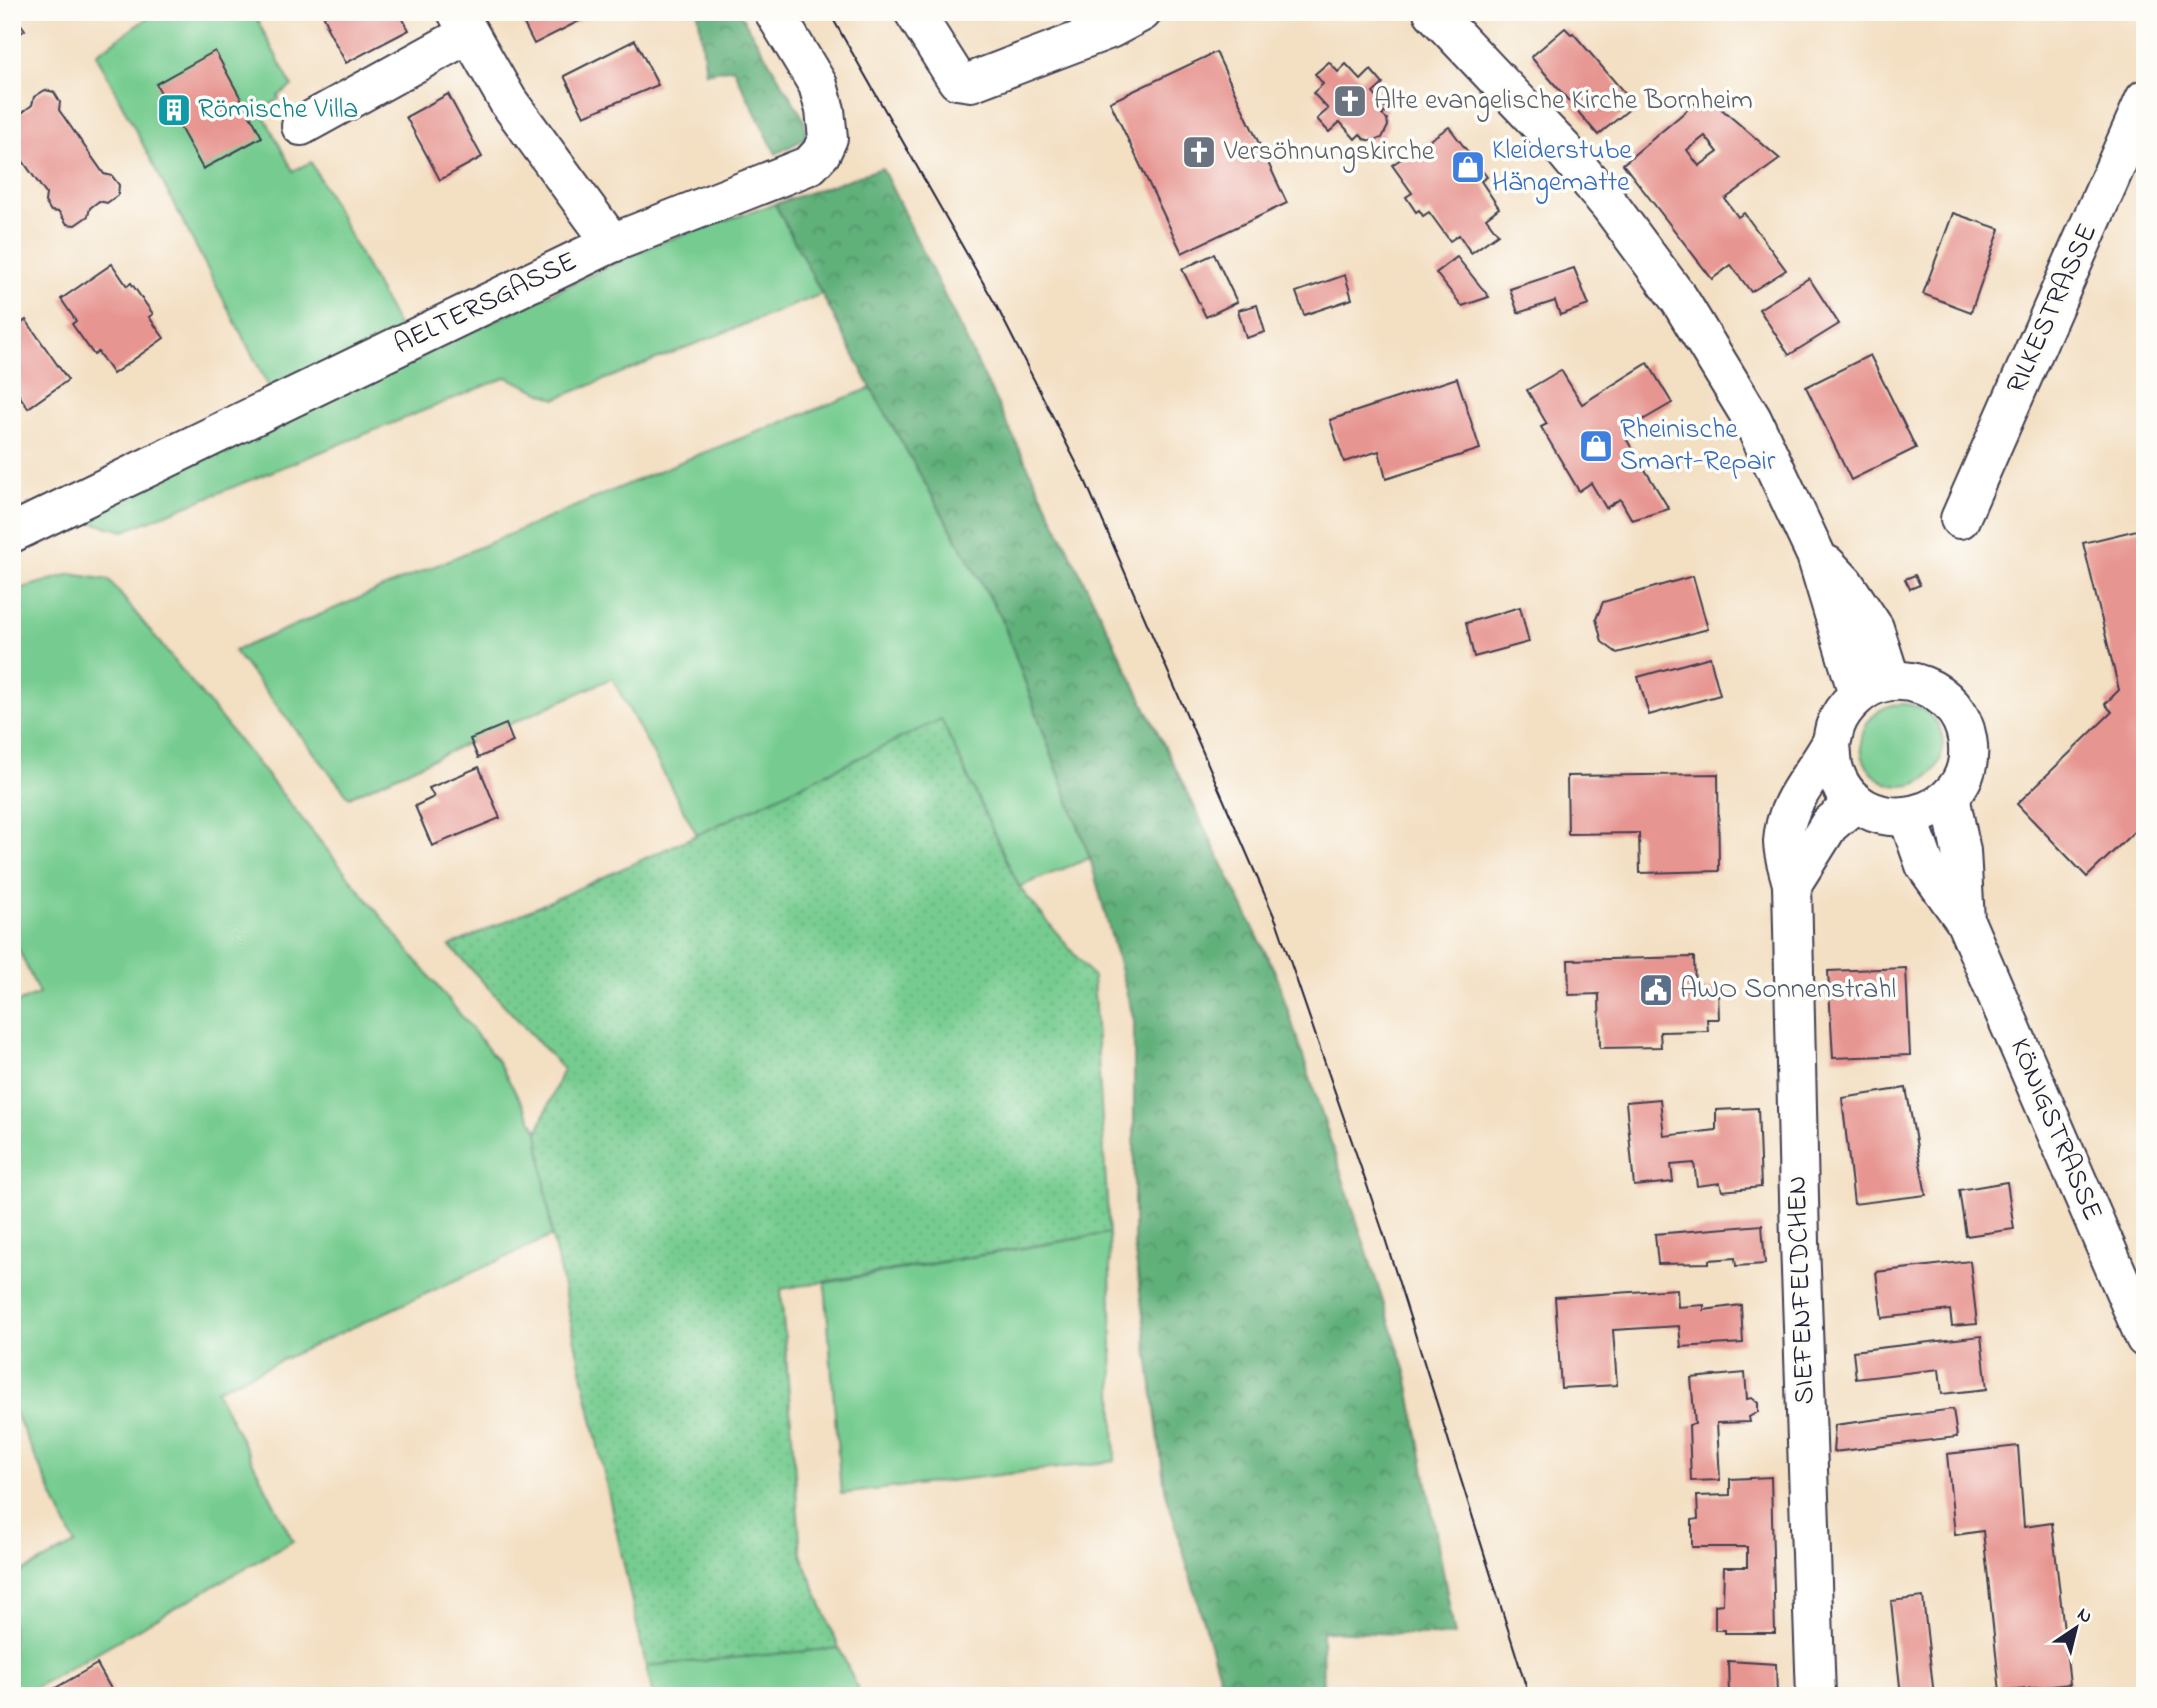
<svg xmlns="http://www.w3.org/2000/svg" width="2157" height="1708" viewBox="0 0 2157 1708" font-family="'Indie Flower',sans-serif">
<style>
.green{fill:#76cc90;stroke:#4c7766;stroke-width:2}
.forest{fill:url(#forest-crowns);stroke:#41695a;stroke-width:2}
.garden{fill:url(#garden-dots);stroke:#4c7766;stroke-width:2}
.building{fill:#e79591;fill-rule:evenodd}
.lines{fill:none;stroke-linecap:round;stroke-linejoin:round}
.minor-casing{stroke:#413e4f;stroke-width:42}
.minor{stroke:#fff;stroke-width:38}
.tram{stroke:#22223b;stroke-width:2}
.labels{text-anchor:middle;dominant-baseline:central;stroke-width:7;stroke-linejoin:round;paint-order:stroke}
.worship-label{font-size:28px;fill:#5b616d;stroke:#fdfcf7;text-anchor:start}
.culture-label{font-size:28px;fill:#0d838f;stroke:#fdfcf7;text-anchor:start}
.shop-label{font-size:28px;fill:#366cbe;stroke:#fdfcf7;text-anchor:start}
.street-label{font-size:28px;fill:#22223b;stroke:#fdfcf7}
.service-label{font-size:28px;fill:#4e5e75;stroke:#fdfcf7;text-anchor:start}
</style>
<defs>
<pattern id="forest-crowns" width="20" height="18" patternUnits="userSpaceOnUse" patternTransform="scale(1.75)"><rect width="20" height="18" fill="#60b07a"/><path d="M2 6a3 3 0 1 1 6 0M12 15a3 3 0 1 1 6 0" fill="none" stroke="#4f8f65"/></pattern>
<pattern id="garden-dots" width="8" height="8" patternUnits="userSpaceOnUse" patternTransform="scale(1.75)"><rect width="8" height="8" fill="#76cc90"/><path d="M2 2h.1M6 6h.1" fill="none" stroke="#66af7d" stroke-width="1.8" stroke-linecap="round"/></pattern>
</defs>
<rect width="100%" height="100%" fill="#fdfcf7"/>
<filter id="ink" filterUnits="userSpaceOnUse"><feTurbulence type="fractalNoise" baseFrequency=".0143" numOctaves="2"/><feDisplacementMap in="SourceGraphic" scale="14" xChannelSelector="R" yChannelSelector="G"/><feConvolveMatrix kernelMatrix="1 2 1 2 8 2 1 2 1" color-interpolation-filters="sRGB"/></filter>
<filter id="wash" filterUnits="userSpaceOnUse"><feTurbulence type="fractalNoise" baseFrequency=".00686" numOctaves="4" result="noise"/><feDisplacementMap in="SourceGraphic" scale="28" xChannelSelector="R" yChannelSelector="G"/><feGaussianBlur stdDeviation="1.57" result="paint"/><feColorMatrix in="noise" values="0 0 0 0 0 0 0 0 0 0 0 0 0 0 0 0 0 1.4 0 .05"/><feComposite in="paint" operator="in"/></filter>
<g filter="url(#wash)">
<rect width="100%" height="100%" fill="#f3dfc2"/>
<g class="green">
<polygon points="156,12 253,12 292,86 278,96 279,99 261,110 293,171 311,162 401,332 273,395 96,54"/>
<polygon points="775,204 822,294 555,399 507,377 124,531 78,519 655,244"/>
<polygon points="871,388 1001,617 1090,858 1019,887 940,720 697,835 612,678 349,797 234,651 685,460"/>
<polygon points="71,574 109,580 497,1060 538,1131 552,1236 216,1390 293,1541 20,1696 12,1696 12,1577 75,1544 12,1406 12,1005 39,994 12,935 12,591"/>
<circle cx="1902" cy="745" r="41"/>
<polygon points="1109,1233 1115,1461 841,1494 825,1283"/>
<polygon points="839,1648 861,1696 653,1696 646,1666"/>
</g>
<g class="forest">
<polygon points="698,12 739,12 804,119 806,138 776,154 733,68 706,73"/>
<polygon points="882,168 1276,974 1407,1375 1455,1636 1322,1631 1323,1696 1225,1696 1165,1489 1134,1244 1134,1020 1090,858 1001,617 871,388 775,204"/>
</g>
<polygon class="garden" points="941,719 1019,887 1093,977 1109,1233 781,1289 801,1554 839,1648 646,1666 552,1236 538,1131 563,1069 450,946 697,835"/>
<g id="blocks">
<g class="building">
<polygon points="12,12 25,30 12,39"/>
<polygon points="322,12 399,12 409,30 346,63 326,26 328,25"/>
<polygon points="518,12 597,12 534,44"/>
<polygon points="1565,28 1571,34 1573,33 1628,97 1625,99 1632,107 1598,135 1531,57"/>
<polygon points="635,40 658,85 584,116 564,76"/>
<polygon points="215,51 262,137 203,169 156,84"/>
<polygon points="1216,52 1287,203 1182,253 1110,102"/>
<polygon points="1329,62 1338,72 1346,64 1361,80 1371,70 1383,84 1373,93 1388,110 1382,115 1387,119 1388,126 1382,138 1372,141 1364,139 1360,134 1355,139 1340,122 1329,132 1317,119 1328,109 1313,93 1323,84 1315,74"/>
<polygon points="45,90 54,92 60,102 59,110 104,174 112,176 119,185 118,195 107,203 99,201 90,208 88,216 75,225 67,224 59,212 51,211 45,202 46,194 20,157 12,155 12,112 23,112 32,105 34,97"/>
<polygon points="448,94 482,157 440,180 406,117"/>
<path d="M1705 95 1780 159 1725 199 1738 217 1744 213 1786 270 1751 292 1731 265 1712 279 1623 164ZM1705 136 1718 152 1699 166 1687 150Z"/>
<polygon points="1449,127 1487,177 1481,181 1499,208 1486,218 1498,234 1471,253 1459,235 1450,241 1429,212 1423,216 1419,210 1416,212 1406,197 1412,193 1392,165"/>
<polygon points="1953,213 2000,229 1971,312 1923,294"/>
<polygon points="1214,254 1237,302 1206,317 1182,269"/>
<polygon points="1457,257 1489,297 1462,306 1436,273"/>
<polygon points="112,264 127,286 131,283 153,314 149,317 164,338 113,374 98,352 94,355 72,324 76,321 61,299"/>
<polygon points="1574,268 1589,305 1560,315 1555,301 1518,313 1510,289"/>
<polygon points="1345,275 1352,299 1304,315 1296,292"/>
<polygon points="1809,278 1839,324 1789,355 1759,309"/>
<polygon points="1257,305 1265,332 1246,338 1238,310"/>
<polygon points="26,320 68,380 28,408 12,385 12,330"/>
<polygon points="1870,355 1916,448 1851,480 1806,387"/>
<polygon points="1648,363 1672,403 1622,432 1669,509 1632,520 1620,499 1606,508 1591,483 1579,491 1541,427 1547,424 1527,390 1561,370 1582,404"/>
<polygon points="1457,378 1480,449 1386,479 1379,451 1344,462 1330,420"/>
<polygon points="2145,528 2145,821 2087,877 2017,804 2112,712 2105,704 2119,690 2083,543"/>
<polygon points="1915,575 1920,585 1910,589 1905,579"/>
<polygon points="1693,576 1708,629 1617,653 1602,642 1596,619 1603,602"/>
<polygon points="1520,607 1529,642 1474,657 1466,623"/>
<polygon points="1710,657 1720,695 1649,715 1638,677"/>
<polygon points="506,724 513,742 478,758 470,739"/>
<polygon points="479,767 500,818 432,846 415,806 434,797 429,788"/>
<polygon points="1718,774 1719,871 1640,873 1639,833 1568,834 1567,776"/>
<polygon points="1694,957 1695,990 1718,989 1719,1019 1707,1019 1708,1031 1660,1032 1661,1047 1600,1048 1599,994 1569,995 1568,960"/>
<polygon points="1906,968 1910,1055 1833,1058 1828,971"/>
<polygon points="1906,1088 1926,1195 1854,1204 1842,1098"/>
<polygon points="1660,1099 1664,1136 1716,1130 1716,1110 1758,1108 1761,1187 1722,1191 1720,1183 1697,1186 1694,1163 1671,1165 1673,1182 1634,1186 1626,1102"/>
<polygon points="2007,1182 2014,1229 1966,1236 1959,1190"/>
<polygon points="1762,1225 1765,1264 1736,1266 1735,1258 1709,1260 1709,1263 1658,1264 1655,1234"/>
<polygon points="1970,1261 1977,1324 1952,1326 1950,1310 1882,1318 1876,1272"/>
<polygon points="1677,1289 1678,1307 1704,1305 1704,1310 1741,1305 1743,1343 1681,1347 1679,1326 1613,1330 1617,1385 1561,1388 1555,1297"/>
<polygon points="1981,1336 1987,1389 1942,1394 1939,1369 1856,1379 1853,1351"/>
<polygon points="1745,1373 1747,1399 1752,1398 1758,1403 1758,1412 1749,1417 1750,1422 1717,1423 1720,1480 1691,1481 1689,1425 1695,1424 1691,1378"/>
<polygon points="1953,1409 1957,1437 1833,1452 1835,1425"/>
<polygon points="2018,1446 2024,1527 2052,1523 2070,1684 2000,1692 1983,1531 1955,1535 1947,1454"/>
<polygon points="1771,1477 1775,1633 1725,1633 1725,1630 1715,1630 1715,1605 1723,1604 1724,1567 1747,1567 1747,1547 1692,1547 1692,1520 1698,1519 1697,1496 1730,1495 1730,1479"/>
<polygon points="1923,1597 1934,1696 1901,1696 1891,1601"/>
<polygon points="1728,1661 1776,1664 1777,1696 1729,1696"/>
<polygon points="97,1664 115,1696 48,1696 47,1693"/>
</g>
</g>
</g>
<g filter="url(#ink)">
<use href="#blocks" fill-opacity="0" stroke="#413e4f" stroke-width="2"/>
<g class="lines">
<g class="minor-casing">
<g id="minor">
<polyline points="457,12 508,101 612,243"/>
<polyline points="914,12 957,80 971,82 1110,29 1142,12"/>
<polyline points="1433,12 1564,150 1611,207 1679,299 1752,419 1816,555 1858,694"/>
<polyline points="301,126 468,34"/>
<polyline points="1960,519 2145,99"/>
<polyline points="12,533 612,243 810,165 821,153 828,138 825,110 818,85 774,12"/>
<polyline points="1827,565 1844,583 1874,628 1891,681"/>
<polyline points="1950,796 1961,851 1965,921"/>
<polyline points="1908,817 1925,865 1965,921 2145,1338"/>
<polyline points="1792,884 1829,825 1856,802"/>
<path d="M1816 1696 1800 1242 1792 884C1789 871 1783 855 1783 842 1785 803 1811 779 1829 747 1833 741 1833 734 1835 727 1839 715 1847 705 1856 697 1895 661 1959 689 1967 738 1982 822 1855 849 1833 766 1832 760 1832 752 1831 745"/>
</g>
</g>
<use href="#minor" class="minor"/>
<polyline class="tram" points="829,12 997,307 1084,478 1277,923 1383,1232 1529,1696"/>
</g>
</g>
<defs>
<g id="church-square" transform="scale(1.75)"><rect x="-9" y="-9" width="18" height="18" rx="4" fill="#6b7280" stroke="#fdfcf7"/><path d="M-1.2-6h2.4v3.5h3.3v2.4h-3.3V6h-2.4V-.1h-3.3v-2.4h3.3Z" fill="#fff"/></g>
<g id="building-square" transform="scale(1.75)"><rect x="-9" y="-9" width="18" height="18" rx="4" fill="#0f9aa8" stroke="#fdfcf7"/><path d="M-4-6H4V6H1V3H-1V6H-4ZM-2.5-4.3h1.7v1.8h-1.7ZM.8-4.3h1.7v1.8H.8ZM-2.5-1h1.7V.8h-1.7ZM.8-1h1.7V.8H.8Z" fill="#fff"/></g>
<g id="shop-square" transform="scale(1.75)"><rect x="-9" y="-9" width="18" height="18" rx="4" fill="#3f7fe0" stroke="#fdfcf7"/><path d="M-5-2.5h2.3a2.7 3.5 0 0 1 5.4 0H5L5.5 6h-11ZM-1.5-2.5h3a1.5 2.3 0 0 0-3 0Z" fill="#fff"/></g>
<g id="civic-square" transform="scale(1.75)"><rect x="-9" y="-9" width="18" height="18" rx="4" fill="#5c6f8a" stroke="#fdfcf7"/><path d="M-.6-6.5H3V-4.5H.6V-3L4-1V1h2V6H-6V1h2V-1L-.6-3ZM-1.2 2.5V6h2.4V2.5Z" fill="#fff"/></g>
</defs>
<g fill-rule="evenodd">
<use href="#church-square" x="1350" y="101"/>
<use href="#building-square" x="174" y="110"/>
<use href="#church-square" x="1199" y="152"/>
<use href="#shop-square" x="1468" y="167"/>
<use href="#shop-square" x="1596" y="446"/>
<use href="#civic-square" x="1656" y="990"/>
</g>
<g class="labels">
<g class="worship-label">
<text x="1374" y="101">Alte evangelische Kirche Bornheim</text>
<text x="1224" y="152">Versöhnungskirche</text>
</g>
<g class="culture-label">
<text x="198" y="110">Römische Villa</text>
</g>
<g class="shop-label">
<text x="1492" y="151">Kleiderstube<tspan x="1492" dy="32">Hängematte</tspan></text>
<text x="1620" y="430">Rheinische<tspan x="1620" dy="32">Smart-Repair</tspan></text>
</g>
<g class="street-label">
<text transform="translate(486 304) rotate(-26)">AELTERSGASSE</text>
<text transform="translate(2053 309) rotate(-66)">RILKESTRASSE</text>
<text transform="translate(2055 1130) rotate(67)">KÖNIGSTRASSE</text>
<text transform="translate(1802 1290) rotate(-92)">SIEFENFELDCHEN</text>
</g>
<g class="service-label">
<text x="1680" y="990">AWO Sonnenstrahl</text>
</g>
</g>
<rect width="2157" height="1708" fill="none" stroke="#fdfcf7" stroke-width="42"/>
<g transform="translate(2076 1628) rotate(35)" stroke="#fdfcf7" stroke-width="5" paint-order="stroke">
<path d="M0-5L12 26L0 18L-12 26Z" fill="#22223b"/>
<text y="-10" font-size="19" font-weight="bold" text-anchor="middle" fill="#22223b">N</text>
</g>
</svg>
